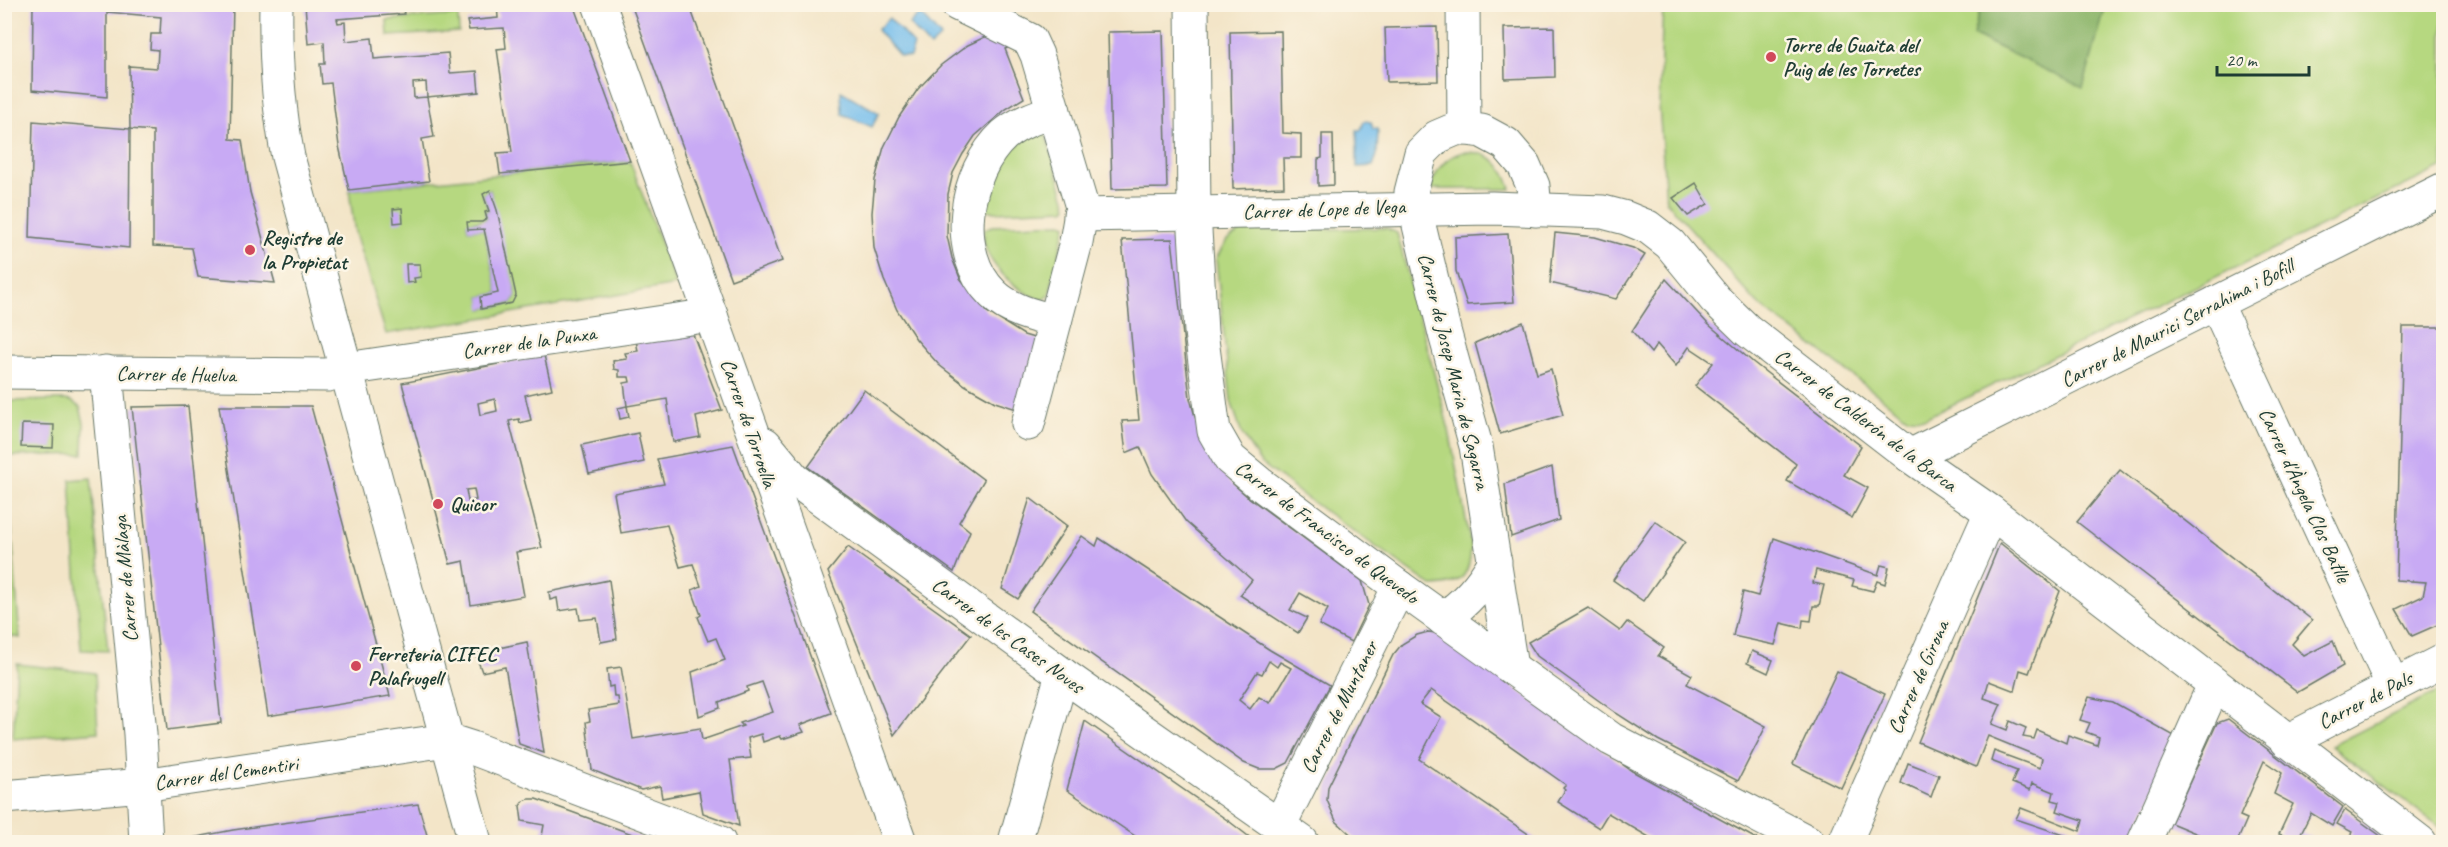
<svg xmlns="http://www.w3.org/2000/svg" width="2448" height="847" viewBox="0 0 2448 847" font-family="Caveat,sans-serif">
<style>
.green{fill:#b6d880;stroke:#6a8a5a;stroke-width:1.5;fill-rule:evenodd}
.forest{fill:#90b86e;stroke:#587a51;stroke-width:1.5}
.water{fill:#75beed;stroke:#4a7e90;stroke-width:1.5}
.building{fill:#c8aaf4;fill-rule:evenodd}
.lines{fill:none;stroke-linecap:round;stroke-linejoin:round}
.minor-casing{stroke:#697868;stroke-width:35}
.minor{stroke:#fff;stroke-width:33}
.poi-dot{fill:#d1495b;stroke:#fcf5e5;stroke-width:2}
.labels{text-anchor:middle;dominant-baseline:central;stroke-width:5;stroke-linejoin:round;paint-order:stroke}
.poi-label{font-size:21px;font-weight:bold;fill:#1f3d34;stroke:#fcf5e5;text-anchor:start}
.street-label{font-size:21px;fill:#1f3d34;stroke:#fcf5e5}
</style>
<rect width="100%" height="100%" fill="#fcf5e5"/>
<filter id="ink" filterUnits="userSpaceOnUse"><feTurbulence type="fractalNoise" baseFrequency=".0167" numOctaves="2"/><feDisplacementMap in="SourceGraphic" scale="12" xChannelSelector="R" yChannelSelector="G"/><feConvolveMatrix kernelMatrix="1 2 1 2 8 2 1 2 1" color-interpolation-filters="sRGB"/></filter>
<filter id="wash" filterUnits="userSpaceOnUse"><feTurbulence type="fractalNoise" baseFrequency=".008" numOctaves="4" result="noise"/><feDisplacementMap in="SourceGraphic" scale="24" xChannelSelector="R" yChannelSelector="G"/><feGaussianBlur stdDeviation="1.35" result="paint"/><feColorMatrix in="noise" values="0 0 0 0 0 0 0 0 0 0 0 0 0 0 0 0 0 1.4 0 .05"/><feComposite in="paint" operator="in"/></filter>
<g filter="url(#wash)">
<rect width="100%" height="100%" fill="#f3e5c8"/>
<g class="green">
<polygon points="1663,5 1981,5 1973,35 2083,87 2106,5 2443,5 2443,167 1925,418 1907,417 1757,303 1666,201 1659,105"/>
<polygon points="458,15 459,32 388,36 387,20"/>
<path d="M1039 132 1045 133 1067 206 1065 209 995 212 985 209C986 201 985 192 987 185 994 164 1019 139 1039 132Z"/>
<path d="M1463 152C1490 151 1503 163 1511 189H1430C1436 171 1443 158 1463 152Z"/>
<path d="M630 161 676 285 386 334 355 233 349 190ZM490 190 516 295 512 303 482 309 480 297 498 293 484 229 468 230 467 223 487 219 485 212 489 211 483 194Z"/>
<path d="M1062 223 1066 225 1049 296 1043 300C1019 295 976 257 985 229L992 226Z"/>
<path d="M1386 228 1397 233 1449 430 1471 546C1470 576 1462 585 1432 586L1305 497 1260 462 1242 434 1231 401 1216 259 1227 240 1241 231Z"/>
<polygon points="65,400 71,401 80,407 84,423 83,454 5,456 4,401"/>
<polygon points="91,478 108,651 81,650 70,480"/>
<polygon points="5,485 8,485 20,638 5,635"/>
<polygon points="17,664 95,673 98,732 13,739"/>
<polygon points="2443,689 2443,829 2331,746"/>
</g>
<polygon class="forest" points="1981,5 2106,5 2083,88 1973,35"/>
<g class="water">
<polygon points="920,14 941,37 930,47 909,24"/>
<polygon points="889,18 914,45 910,57 900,56 877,30"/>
<polygon points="841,91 879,113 872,127 842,114"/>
<polygon points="1364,121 1371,122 1373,129 1378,129 1377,155 1373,166 1357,167 1357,130 1361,130"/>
</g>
<g id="blocks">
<g class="building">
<polygon points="33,4 233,4 230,139 242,140 250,192 275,283 198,277 192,248 153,246 153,131 130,129 129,248 30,238 33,121 130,129 129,66 157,68 158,50 150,49 151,34 160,34 161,17 107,12 107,97 32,90"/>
<polygon points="305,4 403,4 404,14 337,19 338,23 345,22 346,41 372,38 374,59 448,53 450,73 477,71 479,92 427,97 426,82 413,83 414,98 427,97 434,137 422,139 429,181 349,190 339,146 331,83 322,84 320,64 325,64 324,42 308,44"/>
<polygon points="497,4 573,4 630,161 500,174 497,153 512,152 497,49 506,48 504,28 469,30 467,21 498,18"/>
<polygon points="631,4 689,4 782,261 731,280"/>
<polygon points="1437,27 1438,81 1387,82 1385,28"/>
<polygon points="1554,27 1555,77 1505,79 1504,28"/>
<polygon points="986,30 1017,44 1005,49 1024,98 1006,109 975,136 963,154 953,173 948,194 947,236 952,258 960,278 987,312 1024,335 1044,341 1026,412 995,402 965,385 939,365 916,339 897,310 884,280 874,248 872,213 875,180 884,147 899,117 918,89 941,65 968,45 985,37"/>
<polygon points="1163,31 1167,188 1112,189 1108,32"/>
<polygon points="1281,31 1283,133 1301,134 1301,158 1283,158 1284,187 1233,189 1230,32"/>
<polygon points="1322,134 1333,134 1334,185 1318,186 1318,159 1322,158"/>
<polygon points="1696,183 1708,204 1688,216 1673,198"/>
<polygon points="490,190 497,210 516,295 512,303 481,309 480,297 498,293 484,229 468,230 467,222 482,222 487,219 485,212 489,211 483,194"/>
<polygon points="402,208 403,222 394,223 393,209"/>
<polygon points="1555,233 1595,237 1633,248 1645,255 1616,299 1550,283"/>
<polygon points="1508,234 1514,302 1467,305 1456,271 1455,237"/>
<polygon points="1172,239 1190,398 1197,424 1217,467 1232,483 1248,497 1362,581 1369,605 1351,642 1319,625 1328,609 1300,593 1290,610 1307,618 1298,633 1240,595 1252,580 1186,522 1152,474 1140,447 1126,453 1122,421 1139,420 1122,240"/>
<polygon points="406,264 420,264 421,277 414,278 415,282 407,283"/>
<polygon points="1666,279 1708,324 1754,363 1861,446 1844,475 1868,488 1852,518 1787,481 1796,464 1695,386 1713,363 1689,347 1676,366 1657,344 1651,353 1632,331"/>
<polygon points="1523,322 1537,374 1551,369 1563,415 1500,434 1475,343"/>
<polygon points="2403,327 2444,327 2444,622 2412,636 2396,609 2423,596 2426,582 2396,580"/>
<polygon points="691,329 722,410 696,417 700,437 673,442 667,399 627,406 629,417 620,419 618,408 627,406 624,383 630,382 629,377 619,377 619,370 614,369 613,361 627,359 625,353 638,351 636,340"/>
<path d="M544 355 552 389 525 395 531 420 520 423 519 419 509 421 542 548 516 552 524 596 471 605 464 561 450 564 402 383ZM495 399 497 411 480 415 478 403ZM474 489 476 500 468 501 466 490Z"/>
<polygon points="864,390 984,480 959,522 970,531 954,572 808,467"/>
<polygon points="188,406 221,723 167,730 132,407"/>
<polygon points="219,406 311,406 390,696 268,716"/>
<polygon points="22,424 54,425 53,448 21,447"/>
<polygon points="638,433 644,462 589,474 582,445"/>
<polygon points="733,445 831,713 800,725 804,732 782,739 780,736 763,742 761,734 748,738 751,758 730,760 739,826 703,813 699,791 662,798 660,786 641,790 592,770 586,722 590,721 588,710 619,705 618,697 614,697 613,686 609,687 607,669 621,667 633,739 700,728 702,740 743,726 740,723 773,712 762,682 747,687 748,691 719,702 720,708 699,716 692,672 725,660 716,638 708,641 698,617 701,615 692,590 701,586 693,564 680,567 667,525 621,533 614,493 664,484 657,459"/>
<polygon points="1552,467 1559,520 1511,537 1505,484"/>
<polygon points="2120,470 2312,620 2292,644 2304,656 2333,641 2343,666 2298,692 2077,522"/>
<polygon points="1030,498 1067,526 1018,599 1002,589"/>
<polygon points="1655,521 1685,542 1643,601 1613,580"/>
<path d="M1082 536 1096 546 1099 538 1270 650 1330 685 1288 763 1276 769H1259L1244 763 1030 611ZM1269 661 1277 667 1280 662 1291 668 1270 703 1259 697 1250 709 1239 700 1257 672 1262 674Z"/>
<polygon points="1774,538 1878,575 1881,565 1889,567 1885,584 1877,581 1873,591 1852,586 1854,580 1816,570 1813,583 1824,585 1819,606 1813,606 1811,621 1803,620 1802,628 1781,623 1775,645 1733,636 1743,592 1758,596"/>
<polygon points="2000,543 2060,591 2029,673 2020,670 2015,691 1989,681 1984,698 2001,704 1992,724 2007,730 2010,721 2026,728 2023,737 2034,739 2037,730 2066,743 2068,735 2097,745 2099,737 2086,732 2090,723 2080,720 2089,697 2113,702 2178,738 2130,842 2068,842 2070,837 2016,819 2021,808 2080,831 2083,820 2057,811 2060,802 2052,800 2054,792 2032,783 2030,790 2012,783 2017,771 1991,761 1994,751 2040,768 2042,758 1988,736 1976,767 1918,742"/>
<polygon points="848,547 971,635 894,735 828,572"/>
<polygon points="609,580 617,639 601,642 597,618 580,620 578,608 559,611 557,598 550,600 549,592"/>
<polygon points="1588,608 1620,631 1627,622 1664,648 1658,656 1692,675 1687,684 1766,726 1738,781 1658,740 1616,713 1537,656 1528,642"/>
<polygon points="1428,632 1436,633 1632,771 1762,842 1646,842 1649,837 1608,813 1599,828 1558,802 1565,790 1563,788 1566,785 1431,690 1420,704 1441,717 1419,759 1540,842 1359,842 1336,821 1327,800 1328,787 1393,655 1402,644 1417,635"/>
<polygon points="527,642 544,753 519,744 505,667 482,672 475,653"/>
<polygon points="1752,651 1773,660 1768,673 1747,663"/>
<polygon points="1837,671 1885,694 1841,788 1793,764"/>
<polygon points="2228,719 2343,807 2332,826 2311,813 2301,833 2321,842 2301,842 2279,834 2293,804 2274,794 2282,773 2264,761 2240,816 2247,819 2237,842 2217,842 2171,823 2217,723"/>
<polygon points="1085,721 1230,822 1252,839 1249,842 1144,842 1067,790"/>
<polygon points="1908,763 1939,775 1931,797 1901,783"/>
<polygon points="529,799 536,799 654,842 541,842 544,825 522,821 520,806 523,801"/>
<polygon points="418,804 429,842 181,842 181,840 233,830"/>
<polygon points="2345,810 2389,842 2347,842 2352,832 2337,824"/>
</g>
</g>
</g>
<g filter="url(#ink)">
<use href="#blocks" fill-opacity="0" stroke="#697868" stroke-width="1.5"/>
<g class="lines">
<g class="minor-casing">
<g id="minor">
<path d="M276 4C275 57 278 106 288 157L475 842"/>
<polyline points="599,4 900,842"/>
<polyline points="957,4 1030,40 1037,55 1082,207 1076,242 1028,424"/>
<polyline points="1192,4 1194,213 1201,332 1214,431 1230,459 1259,483 1399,587 1611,739 1808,842"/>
<polyline points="1463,4 1464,129"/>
<path d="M1054 111C1036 117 1018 123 1004 135 964 172 951 253 993 294 1009 310 1034 316 1055 321"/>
<polyline points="1080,215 1492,208 1603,212 1626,218 1648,227 1670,244 1715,299 1747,330 1910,456 1991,512 2420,842"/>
<polyline points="2216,303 2393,686"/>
<polyline points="4,372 328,375 346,369 711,315"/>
<polyline points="106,372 140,734 146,842"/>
<polyline points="765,444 794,479 1062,674 1302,842"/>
<polyline points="1910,456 2444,189"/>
<path d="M1443 619C1466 602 1481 586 1495 561"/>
<polyline points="1511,667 1476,446 1445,334 1411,192 1421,153 1437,137 1458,128 1482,131 1506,144 1524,165 1533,186 1535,210"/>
<polyline points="2287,741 2444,660"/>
<polyline points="4,797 143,785 447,740 472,748 719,842"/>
<polyline points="1279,826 1399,587"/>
<polyline points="1015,842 1062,674"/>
<polyline points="1845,842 1991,512"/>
<polyline points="2144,842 2214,685"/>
</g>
</g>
<use href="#minor" class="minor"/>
</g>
</g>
<g class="poi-dot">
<circle cx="1771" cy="57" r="6"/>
<circle cx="250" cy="250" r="6"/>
<circle cx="438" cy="504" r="6"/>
<circle cx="356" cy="666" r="6"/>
</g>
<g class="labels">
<g class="poi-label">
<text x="1783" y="45">Torre de Guaita del<tspan x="1783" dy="24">Puig de les Torretes</tspan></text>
<text x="262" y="238">Registre de<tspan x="262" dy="24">la Propietat</tspan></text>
<text x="450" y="504">Quicor</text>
<text x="368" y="654">Ferreteria CIFEC<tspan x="368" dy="24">Palafrugell</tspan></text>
</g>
<g class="street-label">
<text transform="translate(1324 209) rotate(-2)">Carrer de Lope de Vega</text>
<text transform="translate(2177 323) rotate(-27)">Carrer de Maurici Serrahima i Bofill</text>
<text transform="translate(529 342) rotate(-8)">Carrer de la Punxa</text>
<text transform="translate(1454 371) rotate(76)">Carrer de Josep Maria de Sagarra</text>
<text transform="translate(176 374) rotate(1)">Carrer de Huelva</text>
<text transform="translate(1866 420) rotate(37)">Carrer de Calderón de la Barca</text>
<text transform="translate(749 423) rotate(71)">Carrer de Torroella</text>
<text transform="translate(2305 495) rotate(65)">Carrer d'Àngela Clos Batlle</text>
<text transform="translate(1327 532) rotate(37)">Carrer de Francisco de Quevedo</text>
<text transform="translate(125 579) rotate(-95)">Carrer de Màlaga</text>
<text transform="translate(1008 635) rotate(36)">Carrer de les Cases Noves</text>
<text transform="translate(1918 677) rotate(-66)">Carrer de Girona</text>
<text transform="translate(2365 700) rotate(-27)">Carrer de Pals</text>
<text transform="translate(1339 707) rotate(-63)">Carrer de Muntaner</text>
<text transform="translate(226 773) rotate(-8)">Carrer del Cementiri</text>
</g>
</g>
<rect width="2448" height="847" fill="none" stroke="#fcf5e5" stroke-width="24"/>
<path d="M2217 66v9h92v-9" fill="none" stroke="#1f3d34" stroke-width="3"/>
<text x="2226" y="66" font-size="18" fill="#1f3d34" stroke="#fcf5e5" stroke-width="4.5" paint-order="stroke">20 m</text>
</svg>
